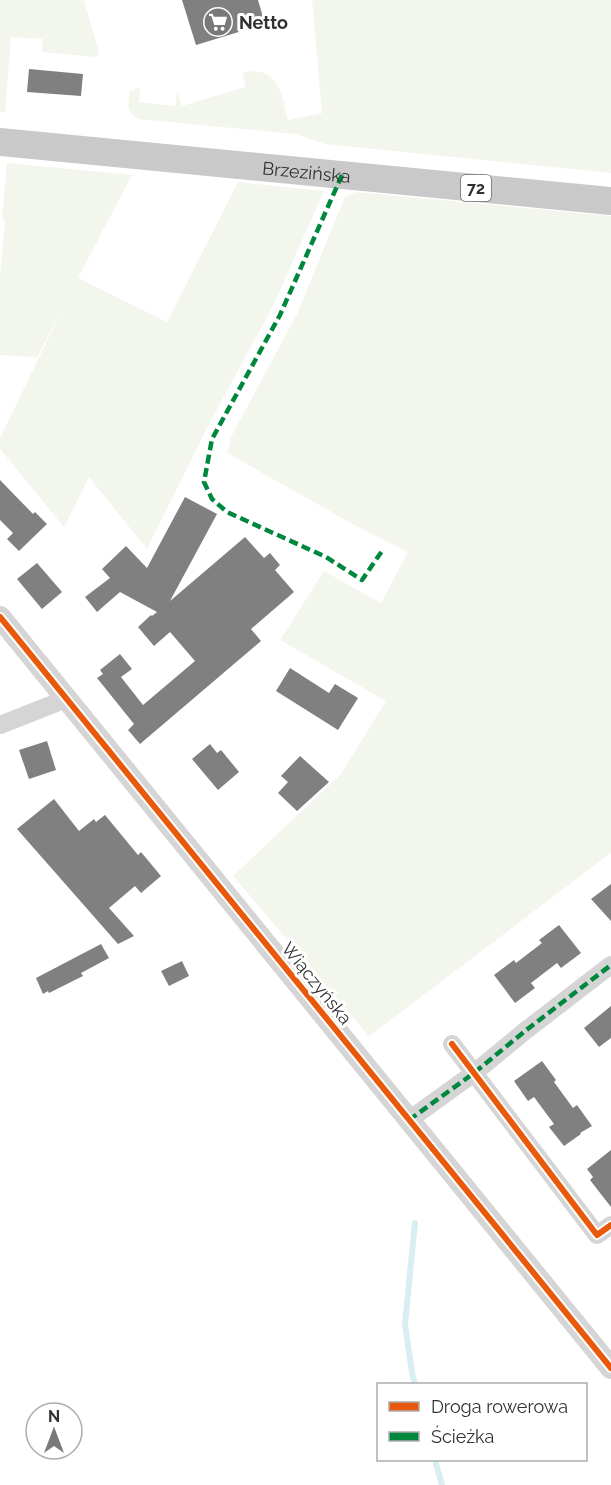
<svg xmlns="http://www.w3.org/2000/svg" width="611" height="1485" viewBox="0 0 611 1485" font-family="Raleway,sans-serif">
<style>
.green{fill:#f3f6ed}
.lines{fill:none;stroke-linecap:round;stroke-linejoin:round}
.stream{stroke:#d9eef4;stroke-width:6}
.building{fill:#808080}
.minor{stroke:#d5d5d5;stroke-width:18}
.tertiary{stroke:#d5d5d5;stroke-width:22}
.primary{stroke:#c9c9c9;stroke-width:28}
.quiet{stroke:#00873e;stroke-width:4.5;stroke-dasharray:9 4.5;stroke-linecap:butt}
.cycleway-casing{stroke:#fff;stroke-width:10}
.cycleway{stroke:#e8590c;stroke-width:6}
.labels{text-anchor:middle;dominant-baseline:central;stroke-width:6;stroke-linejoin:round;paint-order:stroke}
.shield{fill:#fff;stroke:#6f6f6f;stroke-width:1.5}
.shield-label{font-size:16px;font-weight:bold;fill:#313131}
.poi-label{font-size:18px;font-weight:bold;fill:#313131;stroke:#fff;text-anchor:start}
.street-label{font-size:18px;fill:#313131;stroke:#fff}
</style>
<rect width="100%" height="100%" fill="#fff"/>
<g class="green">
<polygon points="0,0 84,0 99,53 99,56 95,57 42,52 43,39 11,37 5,112 0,112"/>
<path d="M312 0H611V173L325 144 295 134 138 119C125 110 129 106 129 91L140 88 139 102 175 106 177 92 182 106 246 87 242 73C279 65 281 93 288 120L322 113Z"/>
<polygon points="7,163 132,175 78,278 167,322 238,182 324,191 274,304 207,428 147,549 89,477 64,527 0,449 0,438 62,310 37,357 0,355 0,277 5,221 2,217"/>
<polygon points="356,192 611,216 611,853 369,1036 233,876 341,774 386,701 280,640 324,571 381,603 408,552 358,527 227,453 231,437 297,314 345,197"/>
</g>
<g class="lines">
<g class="stream">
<polyline points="415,1384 412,1373 405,1324 415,1223"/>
<polyline points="435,1460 442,1485"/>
</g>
</g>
<g class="building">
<polygon points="182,0 258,0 265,24 196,45"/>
<polygon points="29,69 83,74 81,96 27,92"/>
<polygon points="0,480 33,514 35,512 47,524 19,551 7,539 13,533 0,520"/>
<polygon points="185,497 217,514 170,601 245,537 264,558 270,553 280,565 275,570 294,592 251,629 261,641 140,744 128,730 134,724 97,678 103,674 100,670 120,654 132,669 121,677 143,705 195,661 170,632 154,646 138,627 151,615 152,616 157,612 120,592 97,612 85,597 110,578 102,569 126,546 147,568"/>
<polygon points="37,563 62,592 42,609 17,579"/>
<polygon points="290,668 329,693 335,684 358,698 338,730 276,691"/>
<polygon points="47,741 56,770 29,779 19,750"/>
<polygon points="210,744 217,753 221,750 239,772 218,790 192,759"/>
<polygon points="300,756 329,782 297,811 278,793 288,782 281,776"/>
<polygon points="54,799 79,831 94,819 96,822 105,815 138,855 141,852 161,876 141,893 135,886 109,908 134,936 118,944 17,829"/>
<polygon points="611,884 611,921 591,899"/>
<polygon points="559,925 581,953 561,968 557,963 531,983 535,988 515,1003 494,975 514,960 516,963 542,943 539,940"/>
<polygon points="101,944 109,958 81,973 83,976 49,993 48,991 43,994 36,978"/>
<polygon points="182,961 189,976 169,986 161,971"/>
<polygon points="611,1006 611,1038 599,1047 584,1028"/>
<polygon points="542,1061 556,1080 554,1082 573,1108 577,1105 592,1126 580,1133 581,1134 564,1146 549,1127 554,1124 534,1097 528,1101 514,1081"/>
<polygon points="611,1150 611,1207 590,1180 593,1177 587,1169"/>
</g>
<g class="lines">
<g class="minor">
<polyline points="0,725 56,703 66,698"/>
<polyline points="452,1044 597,1235 611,1225"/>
<polyline points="409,1120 474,1073 525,1031 611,965"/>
</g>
<polyline class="tertiary" points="0,617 611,1368"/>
<path class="primary" id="s1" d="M0 142 611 201"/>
<g class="quiet">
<polyline points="342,175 280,315 212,439 204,482 212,499 227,512 326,557 362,580 382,551"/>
<polyline points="409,1120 474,1073 525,1031 611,965"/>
</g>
<g class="cycleway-casing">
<g id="cycleway">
<polyline points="0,617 611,1368"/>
<polyline points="452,1044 597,1235 611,1225"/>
</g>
</g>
<use href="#cycleway" class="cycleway"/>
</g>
<defs>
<g id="supermarket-disc" transform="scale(1.5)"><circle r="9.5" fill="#797979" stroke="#fff"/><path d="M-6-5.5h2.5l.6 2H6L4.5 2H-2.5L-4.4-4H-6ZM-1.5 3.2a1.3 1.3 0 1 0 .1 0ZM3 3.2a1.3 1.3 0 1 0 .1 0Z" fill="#fff"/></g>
</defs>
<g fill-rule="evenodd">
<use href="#supermarket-disc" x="218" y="22"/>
</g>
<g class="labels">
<rect class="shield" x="461" y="175" width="30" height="26" rx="4.5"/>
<g class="shield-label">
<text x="476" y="188">72</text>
</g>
<g class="poi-label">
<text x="239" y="22">Netto</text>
</g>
<g class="street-label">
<text stroke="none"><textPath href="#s1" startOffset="308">Brzezińska</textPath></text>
<text transform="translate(317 983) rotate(51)">Wiączyńska</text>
</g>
</g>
<rect x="377" y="1383" width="210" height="78" fill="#ffffff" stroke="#adadad" stroke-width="1.5"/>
<rect x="389" y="1402" width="30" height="9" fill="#e8590c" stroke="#adadad" stroke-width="1.5"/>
<text x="431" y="1413" font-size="18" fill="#313131">Droga rowerowa</text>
<rect x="389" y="1432" width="30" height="9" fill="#00873e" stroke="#adadad" stroke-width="1.5"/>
<text x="431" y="1443" font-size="18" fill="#313131">Ścieżka</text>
<g transform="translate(54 1431)"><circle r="28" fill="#ffffff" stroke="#adadad" stroke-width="1.5"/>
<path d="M0-4.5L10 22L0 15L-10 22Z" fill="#797979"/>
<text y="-9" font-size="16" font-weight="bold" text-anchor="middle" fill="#313131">N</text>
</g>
</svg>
